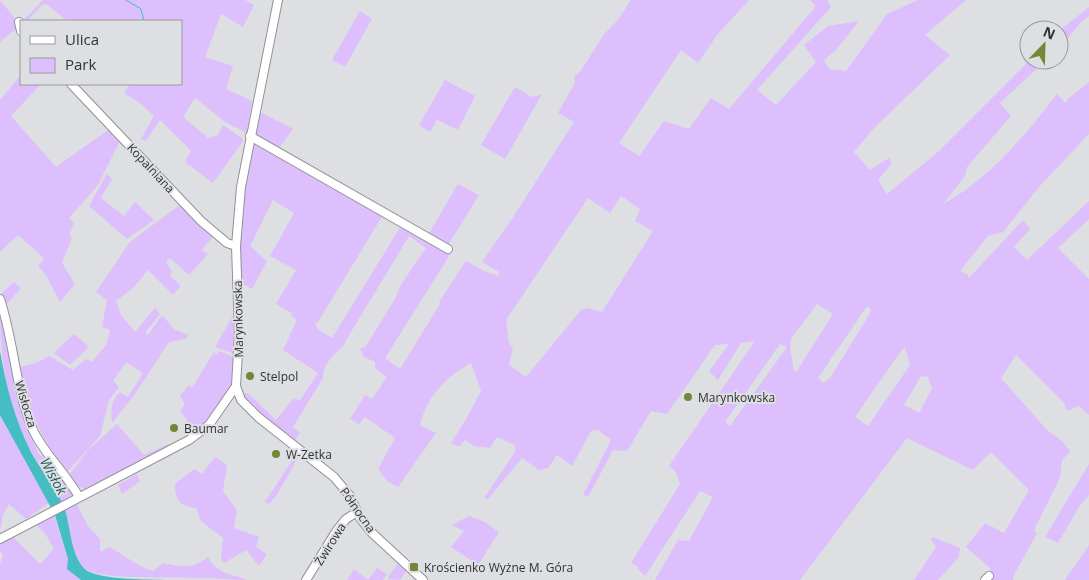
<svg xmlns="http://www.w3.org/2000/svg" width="1089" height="580" viewBox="0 0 1089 580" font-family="'Open Sans',sans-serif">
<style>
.green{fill:#ddbffe;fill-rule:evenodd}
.water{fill:#44bec3}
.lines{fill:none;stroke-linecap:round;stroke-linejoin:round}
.stream{stroke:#44bec3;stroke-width:1}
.minor-casing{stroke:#909294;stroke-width:10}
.minor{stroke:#fff;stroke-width:8}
.poi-dot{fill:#768636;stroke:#dddfe2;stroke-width:2}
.labels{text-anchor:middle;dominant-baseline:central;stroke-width:4;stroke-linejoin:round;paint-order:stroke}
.street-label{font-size:12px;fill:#313233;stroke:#dddfe2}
.poi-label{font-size:12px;fill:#313233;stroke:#dddfe2;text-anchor:start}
.water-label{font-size:14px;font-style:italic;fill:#285b5d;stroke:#dddfe2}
</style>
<rect width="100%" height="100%" fill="#dddfe2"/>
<g class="green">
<polygon points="0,0 16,20 18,30 13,31 0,42"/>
<polygon points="43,0 245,0 254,5 243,27 221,14 205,57 233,66 226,89 252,101 247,133 225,122 195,98 183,117 208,138 218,135 223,125 242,138 243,141 213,183 185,162 191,151 160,120 146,141 141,139 154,116 141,104 124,93 130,84 181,84 181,21 68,21 46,4 42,5 27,21 23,21"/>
<path d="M631 0H749L717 35 698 63 681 50 619 143 639 156 664 121 689 129 711 98 729 109 816 6 810 0H827L831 7 757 90 776 105 816 62 804 45 828 26 859 21 836 50 824 60 829 69 846 71 887 14 918 0H966L925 35 950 55 873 129 854 152 870 170 889 158 892 163 878 180 887 194 938 152 1030 60H1046L1000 103 1011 116 967 167 965 176 943 204C989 179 1025 136 1057 94L1066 103 1068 99 1089 82V134L1039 187 1003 232 988 236 960 271 967 274 969 278 1023 220 1030 229 1014 247 1027 260 1089 201V219L1058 248 1089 279V415L1079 406 1067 411 1064 403 1016 355 1001 378 1047 430 1063 442 1070 452 1062 460 1060 478 1034 530 1037 533 1014 575 1013 580H988L991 577 990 568 966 547 985 523 1004 533 1029 490 991 452 973 470 907 438 800 580H655L678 540 689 541 713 497 700 491 645 576 638 569V567L631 563 680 484 676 472 669 466 755 341 741 343 718 380 709 371 729 344 715 345 667 414 651 411 627 451 613 450 588 497 583 495 611 440 598 430 591 431 572 466 557 455 548 468 539 470 522 458 488 499 484 498 515 452V445L497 437 490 448 474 446 465 440 459 447 451 443 465 421 481 391 471 363C445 378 428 395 420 425L436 433 398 487 387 481 378 469 395 438 365 417 359 424 350 419 365 395 372 399 387 377 375 368V362L364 357 360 349 366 346 395 299 402 283 426 248 409 236 345 342V345C335 352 322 366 323 378L293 427 300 433 294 442 284 436 242 394 248 393 276 420 293 399 300 400 318 373 283 350 297 320 291 316 292 313 276 304 296 270 270 256 294 213 273 200 250 246 267 261 252 289 240 282 241 219 251 143 254 141 383 215 318 322 315 324 319 330 332 338 401 226 451 253 385 358 400 369 440 304 439 302 466 261 484 271 499 276V272L482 262 512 219 574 122 558 113 575 83 574 77 580 72 605 33 617 21ZM621 196 640 209 635 221 653 231 602 312 587 308 581 310 526 377 509 365 513 348 509 343 506 320 588 198 610 213ZM817 304 833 314 797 371 794 372 790 347 791 339ZM867 306 871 309 869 315 830 378 824 383 818 378ZM780 344 787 347 730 426 725 422ZM905 348 910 365 868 426 855 417 901 351ZM921 376 928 377 932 388 919 413 904 405Z"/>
<path d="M1089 7V16C1082 19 1067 40 1059 48V31Z"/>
<polygon points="360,11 372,19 345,67 332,60"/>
<path d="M21 75V84H41L11 116 56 167 111 128 121 139 98 185 69 218 74 223 69 235 72 238 62 263 75 284 60 302C52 289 49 276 38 266L44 258 18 235 0 252V100Z"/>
<polygon points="445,80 475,96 458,130 437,120 430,132 419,125"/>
<polygon points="515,87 532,97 542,94 505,159 481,145"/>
<polygon points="258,111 293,129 278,149 253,135"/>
<polygon points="107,174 112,179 101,198 124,216 135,202 154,220 127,239 89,206"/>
<polygon points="458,184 479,195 448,245 428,235"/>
<path d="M181 204 214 235 202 250 208 254 189 275 170 258 166 262 172 272 170 276 181 286 173 295 148 270 134 287 116 301 121 315 135 332 155 308 160 314 145 333 148 335 162 315 174 329 188 335 186 339 169 342 135 394 112 423C111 410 110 402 120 392L128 397 143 373 126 362 113 381 119 387 109 400 100 436 67 472C38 434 30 413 20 367L36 363 49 356 73 370 86 359 92 362 106 345 110 330 102 327 107 300 96 292 130 242Z"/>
<polygon points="14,282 21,288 6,305 2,293"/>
<path d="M0 313 15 384 14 390 38 453 51 464 70 491 72 496 62 502C53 485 41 470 32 453 8 409 0 362 0 313Z"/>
<polygon points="232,317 234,317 235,354 215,347"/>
<polygon points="74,334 89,347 70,365 54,353"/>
<path d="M219 351 234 357C233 366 234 376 231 385 226 402 209 421 195 431L180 411 185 404 180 396 189 385 192 388 214 352 216 355Z"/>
<polygon points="0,415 49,503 26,519 9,504 3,515 0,532"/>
<polygon points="117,424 144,455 168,444 170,446 85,489 78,486 70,474 89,449"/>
<polygon points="297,453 299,456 276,496 269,504 265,502"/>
<path d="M215 457 227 465 223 491 237 510 234 528 259 537 256 547 267 554 259 566 246 550 224 563 221 559 223 538 201 521 196 508C179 506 175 500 175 484L194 469 202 474Z"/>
<polygon points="1089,464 1089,495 1079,507 1058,543 1045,537"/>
<polygon points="137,474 140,481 122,494 118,485"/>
<path d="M76 503 88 526 100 539V552L110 547C125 556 137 566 153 571L163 563C183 567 190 570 208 557 217 574 232 574 248 580 231 580 215 578 198 578 170 577 108 580 86 570 72 557 69 527 65 509Z"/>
<polygon points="54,514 68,559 68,569 81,580 0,580 0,564 3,555 0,551 0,543 12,536 40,564 54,549 45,533 35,524"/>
<polygon points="469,516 485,522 499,532 478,565 451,547 464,531 452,525"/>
<polygon points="933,537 960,548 959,557 938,580 914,580 936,547 931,539"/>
<polygon points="1089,545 1089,580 1065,580"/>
<polygon points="399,562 407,570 400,580 387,579"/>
<polygon points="377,568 387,574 383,580 347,580 354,569 368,580"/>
</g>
<path class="water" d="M0 351C6 386 15 420 31 452 41 471 56 487 64 507 71 526 70 557 87 571 106 580 141 579 165 580H81L67 569 68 559 55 515 0 415Z"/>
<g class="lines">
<polyline class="stream" points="126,0 141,9 144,21"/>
<g class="minor-casing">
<g id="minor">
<polyline points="19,22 21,31"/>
<polyline points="71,84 201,221 227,243 236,246"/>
<polyline points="250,136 448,249"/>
<path d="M0 299C14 341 15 388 33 430 44 454 66 473 79 497"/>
<polyline points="236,386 241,400 258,417 334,477 350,496 360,518 371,532 423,580"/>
<polyline points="0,539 189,440 209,425 236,386 239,334 236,246 241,187 278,0"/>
<polyline points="306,580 337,530 346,519 357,512"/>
<polyline points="985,580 989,576"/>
</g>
</g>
<use href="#minor" class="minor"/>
</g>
<g class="poi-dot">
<circle cx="250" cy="376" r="5"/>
<circle cx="688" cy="397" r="5"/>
<circle cx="174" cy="428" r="5"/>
<circle cx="276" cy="454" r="5"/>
<rect x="409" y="562" width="10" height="10" rx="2.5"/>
</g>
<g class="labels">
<g class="street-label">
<text transform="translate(151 168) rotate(47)">Kopalniana</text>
<text transform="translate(238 319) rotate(-91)">Marynkowska</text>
<text transform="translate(26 404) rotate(73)">Wisłocza</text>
<text transform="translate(358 510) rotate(55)">Północna</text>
<text transform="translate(330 544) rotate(-58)">Żwirowa</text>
</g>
<g class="poi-label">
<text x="260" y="376">Stelpol</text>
<text x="698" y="397">Marynkowska</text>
<text x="184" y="428">Baumar</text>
<text x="286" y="454">W-Zetka</text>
<text x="424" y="567">Krościenko Wyżne M. Góra</text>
</g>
<g class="water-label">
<text transform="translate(54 476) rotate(61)">Wisłok</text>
</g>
</g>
<rect x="20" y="20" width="162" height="65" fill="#dddfe2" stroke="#989a9c"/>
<rect x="30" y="36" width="25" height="8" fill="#ffffff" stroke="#989a9c"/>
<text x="65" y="45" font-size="15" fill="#313233">Ulica</text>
<rect x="30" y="58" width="25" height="15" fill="#ddbffe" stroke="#989a9c"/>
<text x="65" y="70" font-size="15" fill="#313233">Park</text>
<g transform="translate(1044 45) rotate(23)"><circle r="24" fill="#dddfe2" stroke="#989a9c"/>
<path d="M0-4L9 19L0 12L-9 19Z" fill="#768636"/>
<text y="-8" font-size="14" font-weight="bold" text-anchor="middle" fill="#313233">N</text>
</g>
</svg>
